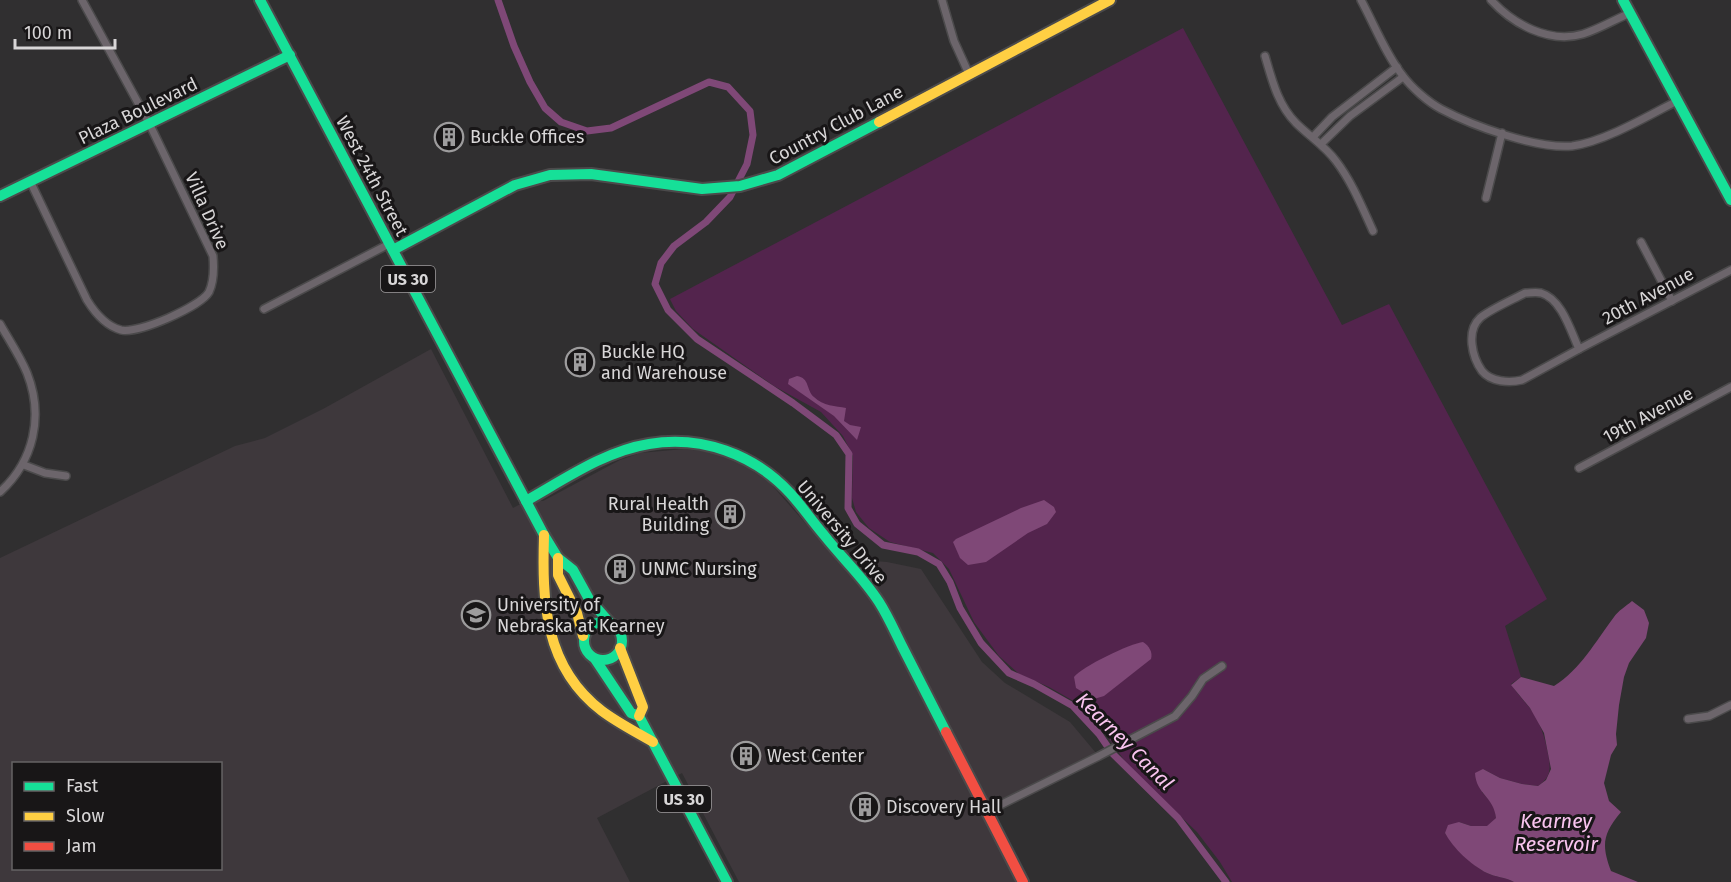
<svg xmlns="http://www.w3.org/2000/svg" width="1731" height="882" viewBox="0 0 1731 882" font-family="'Fira Sans',sans-serif">
<style>
.built{fill:#3e383c;fill-rule:evenodd}
.green{fill:#53244d}
.water{fill:#7f4877}
.lines{fill:none;stroke-linecap:round;stroke-linejoin:round}
.canal{stroke:#7f4877;stroke-width:7}
.street-casing{stroke:#4b4a4b;stroke-width:10}
.fast-casing{stroke:#4b4a4b;stroke-width:14}
.slow-casing{stroke:#4b4a4b;stroke-width:14}
.jam-casing{stroke:#4b4a4b;stroke-width:14}
.street{stroke:#6c656b;stroke-width:7}
.fast{stroke:#16e098;stroke-width:10}
.slow{stroke:#ffcf43;stroke-width:10}
.jam{stroke:#f24e42;stroke-width:10}
.labels{text-anchor:middle;dominant-baseline:central;stroke-width:6;stroke-linejoin:round;paint-order:stroke}
.shield{fill:#181617;stroke:#9e9c9d;stroke-width:1.5}
.shield-label{font-size:16px;font-weight:bold;fill:#d8d6d7}
.street-label{font-size:18px;fill:#d8d6d7;stroke:#181617}
.poi-label{font-size:18px;fill:#d8d6d7;stroke:#181617;text-anchor:start}
.water-label{font-size:20px;font-style:italic;fill:#f9c4ef;stroke:#181617}
</style>
<rect width="100%" height="100%" fill="#302f30"/>
<path class="built" d="M431 349 513 508 526 501H543L620 460 640 453 684 449 702 451 723 455 744 465 770 483 836 558 887 562 921 569 982 662 1005 683 1070 722 1096 753 981 810 1017 882H739L682 773 597 818 630 882H0V558L235 446 265 438 323 409ZM14 764H220V868H14Z"/>
<path class="green" d="M1183 28 1342 325 1389 304 1547 599 1505 626 1521 677 1511 684C1517 693 1522 699 1529 707 1540 721 1545 737 1548 754 1551 769 1551 777 1538 786L1522 784 1500 778 1483 769 1482 792 1495 807 1496 818 1489 827 1471 826 1459 822 1445 833C1453 846 1473 866 1487 873 1495 877 1505 877 1514 882H1232L1220 862 1197 832 1129 767 1093 716 1077 703 1049 687 1019 674 999 656 974 622 949 569 933 553 890 542 869 528 856 512 852 498 853 456 843 436 821 412 774 386 693 329 676 311 670 299Z"/>
<g class="water">
<path d="M797 376C810 378 806 390 814 397 823 406 836 406 846 408L844 421 850 425 861 427 857 440 834 416 788 384 789 379Z"/>
<polygon points="1044,500 1054,507 1056,512 1047,524 1028,533 986,562 968,565 960,558 953,542 956,539 1021,508"/>
<path d="M1632 601 1644 610 1649 623 1646 638 1629 663 1624 677 1619 705 1616 734 1617 745 1611 755 1604 783 1609 801 1621 812C1603 834 1601 844 1611 871L1638 882H1514C1505 877 1495 877 1487 873 1471 865 1453 848 1445 833L1448 825 1459 822 1471 826H1487L1496 818C1494 797 1476 794 1475 773L1483 769 1500 778 1522 784 1538 786 1546 780 1551 769 1544 733 1530 708 1511 685 1521 677 1554 686C1581 669 1595 642 1614 617 1618 611 1626 606 1632 601Z"/>
<path d="M1143 642C1149 646 1153 652 1151 659L1104 696 1094 699 1076 688 1074 677C1081 667 1131 643 1143 642Z"/>
</g>
<g class="lines">
<polyline class="canal" points="498,0 514,46 530,82 545,108 561,122 587,131 611,128 709,82 728,87 750,111 753,135 747,164 730,197 706,222 674,246 661,263 655,284 668,310 697,339 793,403 836,435 849,454 848,508 857,524 883,545 918,552 939,564 950,582 960,608 981,643 1009,673 1034,684 1073,706 1099,734 1112,753 1178,818 1226,882"/>
<g class="street-casing">
<g id="street">
<polyline points="942,0 954,41 969,74"/>
<path d="M1361 0C1374 24 1386 55 1403 76 1412 88 1428 102 1441 109 1473 126 1536 149 1572 146 1604 142 1648 116 1677 101"/>
<path d="M1491 0C1513 24 1549 44 1583 34 1599 29 1614 20 1630 13"/>
<path d="M1265 56C1272 80 1278 105 1296 123 1309 136 1325 146 1336 161 1352 182 1362 207 1373 231"/>
<polyline points="1313,137 1332,117 1397,67"/>
<polyline points="1321,144 1350,116 1403,77"/>
<path d="M30 181 87 300C95 313 106 326 121 330 138 334 200 307 209 292 214 281 214 267 213 256L149 123 82 0"/>
<polyline points="1486,198 1502,133"/>
<polyline points="1641,242 1672,301"/>
<path d="M1525 293C1530 293 1536 292 1541 293 1562 299 1571 332 1579 349L1522 380C1509 383 1491 382 1482 371 1472 357 1466 331 1480 318 1489 310 1514 299 1525 293Z"/>
<polyline points="264,309 389,244"/>
<path d="M0 324C9 340 20 356 27 373 44 416 34 461 0 492"/>
<polyline points="1579,349 1731,270"/>
<polyline points="24,465 45,473 66,476"/>
<polyline points="1579,468 1731,387"/>
<polyline points="1688,719 1709,716 1731,705"/>
<polyline points="986,812 1099,756 1175,716 1192,696 1203,679 1222,666"/>
</g>
</g>
<g class="fast-casing">
<g id="fast">
<polyline points="260,0 544,535 558,558 573,570 589,599 610,623"/>
<polyline points="1623,0 1731,200"/>
<polyline points="0,196 290,55"/>
<polyline points="393,250 515,185 550,175 591,174 702,189 740,186 778,175 879,122"/>
<path d="M526 501C565 479 605 451 649 444 701 435 754 454 790 493 802 506 812 521 824 535 842 558 863 577 879 602 888 616 895 632 902 646 917 675 931 703 946 732"/>
<circle cx="603" cy="641" r="19"/>
<polyline points="595,659 631,713 639,716 727,882"/>
</g>
</g>
<g class="slow-casing">
<g id="slow">
<polyline points="879,122 1110,0"/>
<path d="M544 535C542 601 544 667 602 711 618 723 636 732 653 742"/>
<polyline points="558,558 558,575 577,613 583,636"/>
<polyline points="620,648 643,707 639,716"/>
</g>
</g>
<g class="jam-casing">
<polyline id="jam" points="946,732 1023,882"/>
</g>
<use href="#street" class="street"/>
<use href="#fast" class="fast"/>
<use href="#slow" class="slow"/>
<use href="#jam" class="jam"/>
</g>
<defs>
<g id="building-ring" transform="scale(1.5)"><circle r="9.5" fill="#181617" stroke="#9d9c9d" stroke-width="1.5"/><path d="M-4-6H4V6H1V3H-1V6H-4ZM-2.5-4.3h1.7v1.8h-1.7ZM.8-4.3h1.7v1.8H.8ZM-2.5-1h1.7V.8h-1.7ZM.8-1h1.7V.8H.8Z" fill="#9d9c9d"/></g>
<g id="university-ring" transform="scale(1.5)"><circle r="9.5" fill="#181617" stroke="#9d9c9d" stroke-width="1.5"/><path d="M0-5L7-2L0 1L-7-2ZM-4 1L0 2.5L4 1V4Q0 6-4 4Z" fill="#9d9c9d"/></g>
</defs>
<g fill-rule="evenodd">
<use href="#building-ring" x="449" y="137"/>
<use href="#building-ring" x="580" y="362"/>
<use href="#building-ring" x="730" y="514"/>
<use href="#building-ring" x="620" y="569"/>
<use href="#university-ring" x="476" y="615"/>
<use href="#building-ring" x="746" y="756"/>
<use href="#building-ring" x="865" y="807"/>
</g>
<g class="labels">
<g class="shield">
<rect x="381" y="266" width="54" height="26" rx="4.5"/>
<rect x="657" y="786" width="54" height="26" rx="4.5"/>
</g>
<g class="shield-label">
<text x="408" y="279">US 30</text>
<text x="684" y="799">US 30</text>
</g>
<g class="street-label">
<text transform="translate(138 111) rotate(-26)">Plaza Boulevard</text>
<text transform="translate(836 125) rotate(-28)">Country Club Lane</text>
<text transform="translate(372 176) rotate(62)">West 24th Street</text>
<text transform="translate(207 211) rotate(66)">Villa Drive</text>
<text transform="translate(1648 296) rotate(-28)">20th Avenue</text>
<text transform="translate(1648 415) rotate(-28)">19th Avenue</text>
<text transform="translate(842 532) rotate(50)">University Drive</text>
</g>
<g class="poi-label">
<text x="470" y="137">Buckle Offices</text>
<text x="601" y="352">Buckle HQ<tspan x="601" dy="21">and Warehouse</tspan></text>
<text x="709" y="504" text-anchor="end">Rural Health<tspan x="709" dy="21">Building</tspan></text>
<text x="641" y="569">UNMC Nursing</text>
<text x="497" y="605">University of<tspan x="497" dy="21">Nebraska at Kearney</tspan></text>
<text x="767" y="756">West Center</text>
<text x="886" y="807">Discovery Hall</text>
</g>
<g class="water-label">
<text transform="translate(1125 741) rotate(45)">Kearney Canal</text>
<text x="1556" y="821">Kearney<tspan x="1556" dy="23">Reservoir</tspan></text>
</g>
</g>
<rect x="12" y="762" width="210" height="108" fill="#181617" stroke="#656364" stroke-width="1.5"/>
<rect x="24" y="782" width="30" height="9" fill="#16e098" stroke="#656364" stroke-width="1.5"/>
<text x="66" y="792" font-size="18" fill="#d8d6d7">Fast</text>
<rect x="24" y="812" width="30" height="9" fill="#ffcf43" stroke="#656364" stroke-width="1.5"/>
<text x="66" y="822" font-size="18" fill="#d8d6d7">Slow</text>
<rect x="24" y="842" width="30" height="9" fill="#f24e42" stroke="#656364" stroke-width="1.5"/>
<text x="66" y="852" font-size="18" fill="#d8d6d7">Jam</text>
<path d="M15 39v9h100v-9" fill="none" stroke="#d8d6d7" stroke-width="3"/>
<text x="24" y="39" font-size="18" fill="#d8d6d7" stroke="#181617" stroke-width="4.5" paint-order="stroke">100 m</text>
</svg>
